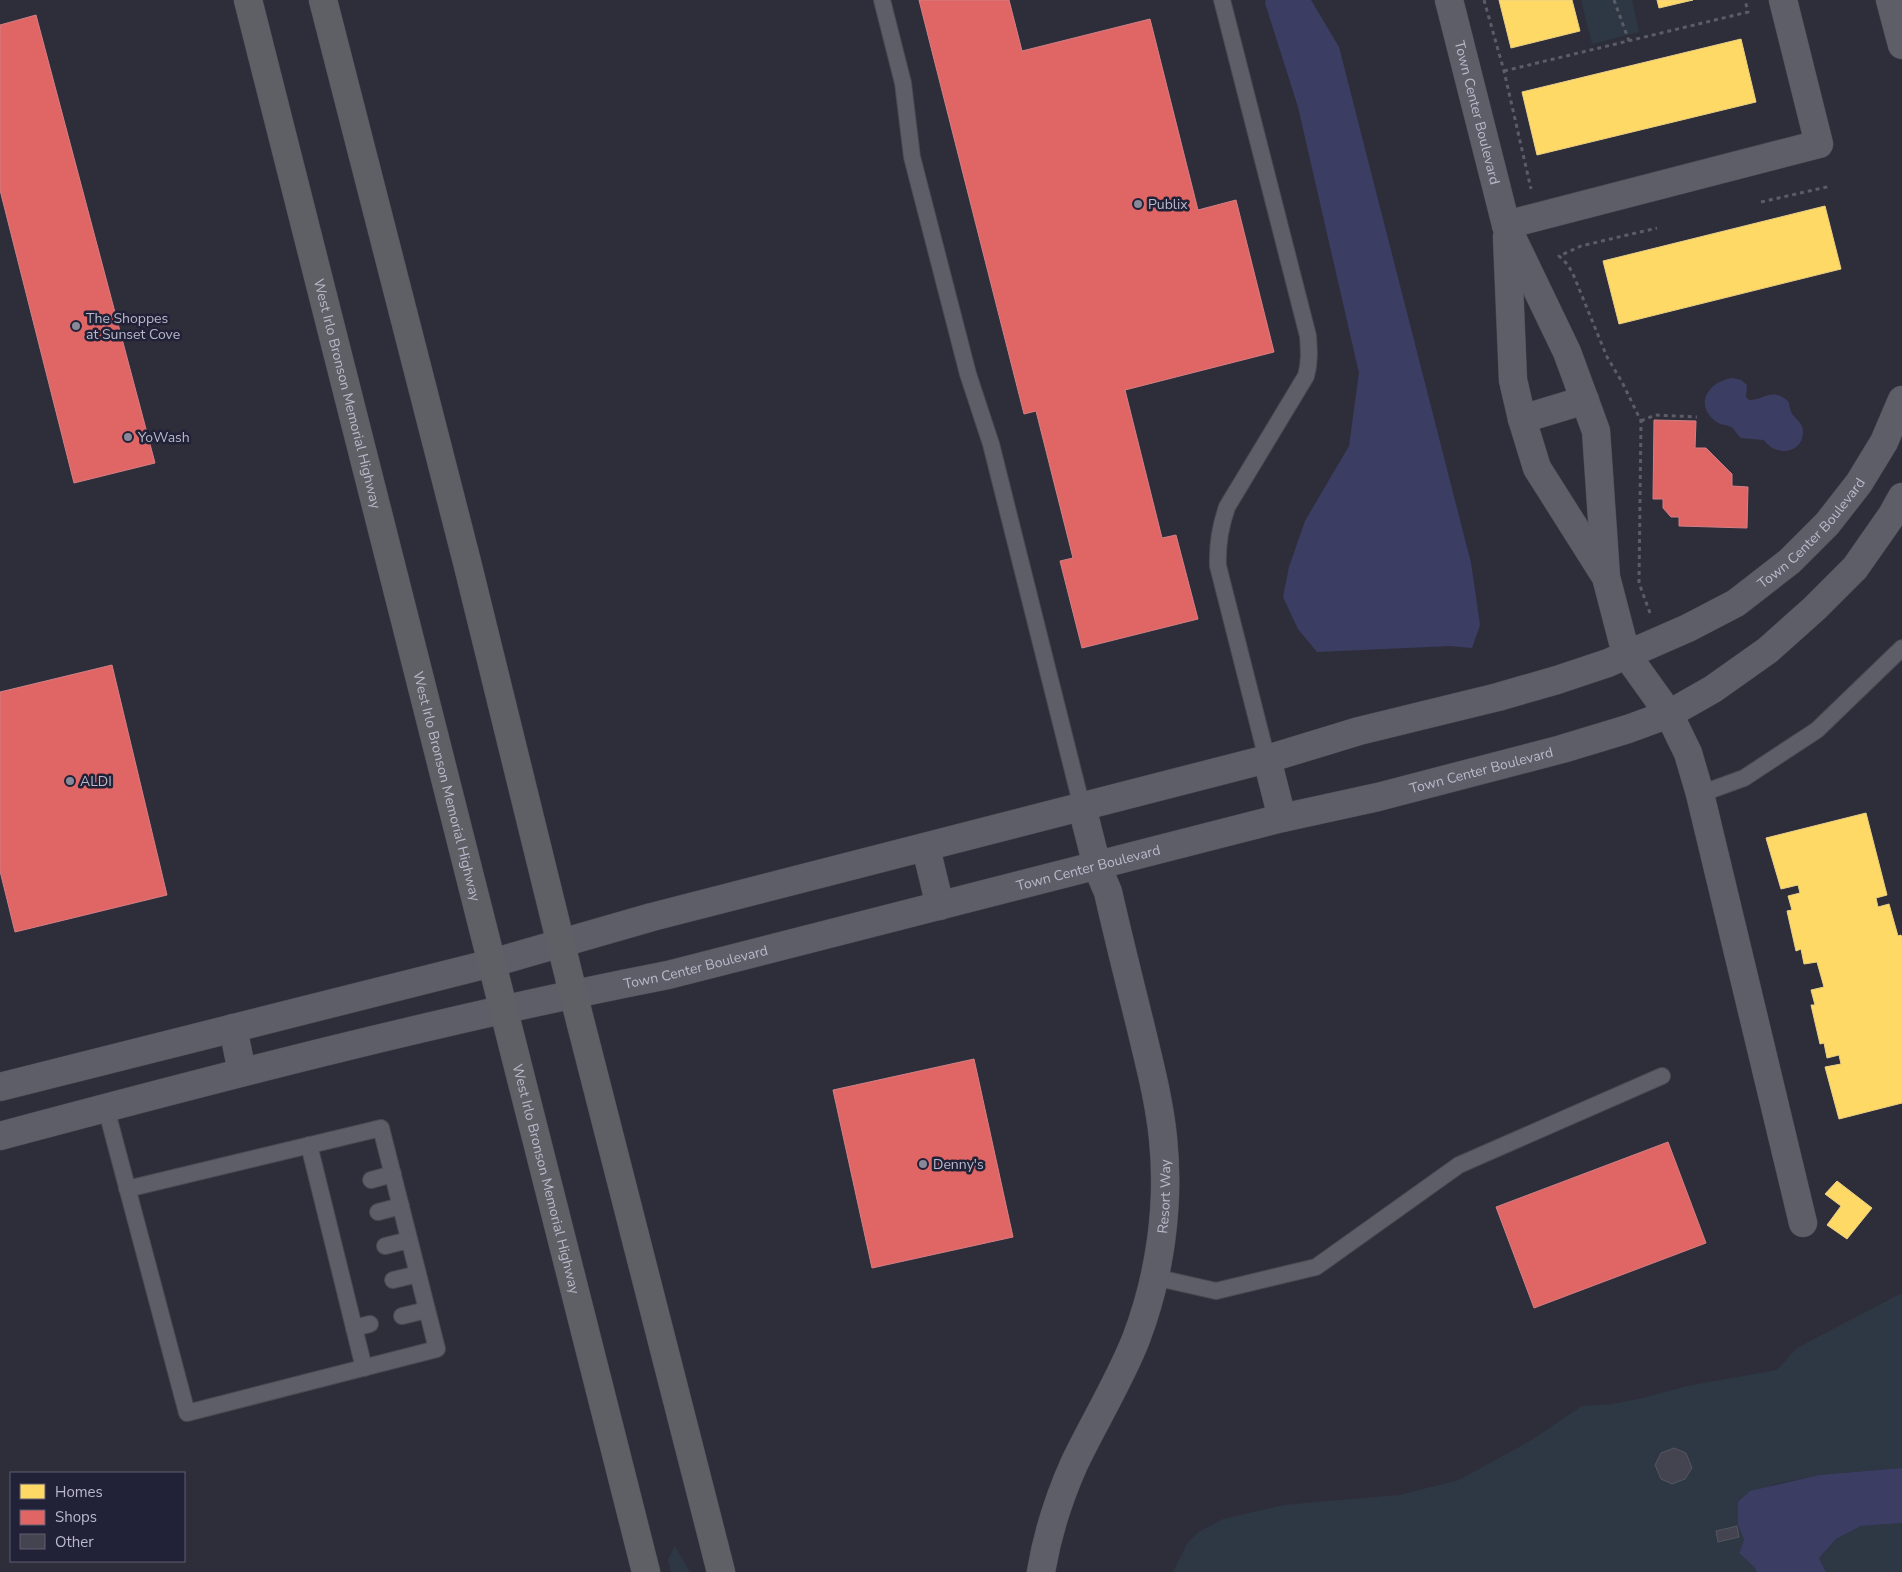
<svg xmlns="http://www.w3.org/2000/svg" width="1902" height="1572" viewBox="0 0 1902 1572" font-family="'Nunito Sans',sans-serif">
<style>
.green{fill:#2e3844}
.water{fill:#3c3d63}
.homes{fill:#ffd966;stroke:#eacf84}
.shops{fill:#e06666;stroke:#d47f84}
.building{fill:#444450;stroke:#565663}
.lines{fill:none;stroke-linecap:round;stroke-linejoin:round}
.service-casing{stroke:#494952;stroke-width:18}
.minor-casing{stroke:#494952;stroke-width:29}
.trunk-casing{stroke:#4b4b57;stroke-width:29}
.path{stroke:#5b5c65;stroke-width:3;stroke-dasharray:4 4;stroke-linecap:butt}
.service{stroke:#5e5e69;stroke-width:16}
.minor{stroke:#5e5e69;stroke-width:28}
.trunk{stroke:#5f5f66;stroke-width:28}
.poi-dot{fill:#889;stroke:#212137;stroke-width:2}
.labels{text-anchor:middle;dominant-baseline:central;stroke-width:5;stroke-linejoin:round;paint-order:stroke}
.street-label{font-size:14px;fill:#b9b9cb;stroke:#212137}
.poi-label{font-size:14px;fill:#b9b9cb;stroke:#212137;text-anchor:start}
</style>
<rect width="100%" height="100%" fill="#2e2e3b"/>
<g class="green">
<polygon points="1581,0 1632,0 1639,32 1592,44"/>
<polygon points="1902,1293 1902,1468 1819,1475 1771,1485 1738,1525 1744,1540 1739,1553 1754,1567 1757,1572 1173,1572 1188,1542 1199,1532 1223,1519 1284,1505 1399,1495 1459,1480 1530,1441 1582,1406 1612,1404 1643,1398 1687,1386 1777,1370 1797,1348"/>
<polygon points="1902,1523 1902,1572 1826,1572 1819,1558 1836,1539 1861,1526"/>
<polygon points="675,1546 690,1572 671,1572 668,1560"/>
</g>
<g class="water">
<polygon points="1266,0 1311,0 1339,47 1471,563 1480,625 1472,648 1450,646 1317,652 1298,629 1283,597 1289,567 1305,521 1349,446 1359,373 1298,107 1265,3"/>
<path d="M1733 378 1741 380 1747 385 1746 397 1749 400C1765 400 1771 387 1788 401 1790 405 1790 412 1793 415 1797 421 1802 422 1803 431 1804 453 1776 458 1764 440L1741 438C1737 435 1735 429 1731 427 1724 424 1719 425 1713 419 1694 402 1711 380 1733 378Z"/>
<polygon points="1902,1468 1902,1523 1861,1526 1836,1539 1819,1558 1826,1572 1757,1572 1754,1567 1739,1553 1744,1540 1738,1525 1738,1502 1750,1491 1819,1475"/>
</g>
<g class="homes">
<polygon points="1499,0 1572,0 1580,31 1511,48"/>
<polygon points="1657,0 1693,0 1659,8"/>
<polygon points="1741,39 1756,102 1537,155 1522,92"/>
<polygon points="1825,206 1841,269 1619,324 1603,261"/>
<polygon points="1866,813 1887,895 1876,898 1878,907 1889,904 1898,936 1901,935 1902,938 1902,1103 1839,1119 1825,1067 1841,1064 1839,1055 1827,1058 1824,1043 1820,1044 1811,1005 1815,1005 1811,990 1824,987 1817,962 1804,964 1801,949 1796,951 1787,911 1792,910 1788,896 1800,893 1798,885 1781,889 1766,838"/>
<polygon points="1837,1181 1872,1208 1847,1239 1827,1225 1841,1206 1825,1194"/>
</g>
<g class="shops">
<polygon points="919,0 1009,0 1022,51 1150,19 1198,210 1236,200 1274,352 1125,390 1162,538 1176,535 1198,619 1082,648 1060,561 1073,558 1036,411 1024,414"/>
<polygon points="36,15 155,463 74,483 0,190 0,25"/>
<polygon points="1654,420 1696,421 1695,448 1706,448 1732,474 1732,486 1748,487 1747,528 1679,526 1679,517 1671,517 1663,508 1663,499 1653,499"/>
<polygon points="112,665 167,895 15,932 0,871 0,692"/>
<polygon points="974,1059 1013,1237 872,1268 833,1090"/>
<polygon points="1668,1142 1706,1243 1534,1308 1496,1207"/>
</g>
<g class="building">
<polygon points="1674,1448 1686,1453 1692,1468 1685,1479 1672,1484 1661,1479 1655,1465 1661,1453"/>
<polygon points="1737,1526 1739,1537 1718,1542 1716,1531"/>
</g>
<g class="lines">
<g class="service-casing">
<g id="service">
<polyline points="882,0 903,83 912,157 968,374 991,444 1082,807"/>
<path d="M1222 0 1308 336C1309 350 1310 362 1306 376L1227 507C1220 527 1217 544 1218 566L1267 759"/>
<polyline points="1700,794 1744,778 1817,730 1902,648"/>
<polyline points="106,1108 187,1413 437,1349 381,1128 127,1189"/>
<polyline points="309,1145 364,1368"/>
<polyline points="371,1180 393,1174"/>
<polyline points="378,1212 401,1206"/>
<polyline points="385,1246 409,1240"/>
<polyline points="1154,1277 1216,1291 1316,1267 1459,1165 1662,1076"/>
<polyline points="393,1280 418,1274"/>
<polyline points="402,1316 427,1310"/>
<polyline points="354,1328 370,1324"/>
</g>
</g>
<g class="minor-casing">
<g id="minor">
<path id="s1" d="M1449 0 1506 225 1567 352 1596 431 1606 577 1626 654 1669 714 1688 753 1700 794 1803 1223"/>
<polyline points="1890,0 1902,45"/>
<polyline points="1506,225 1819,144 1783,0"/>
<polyline points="1507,237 1513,380 1522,419 1537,468 1604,574"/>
<polyline points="1522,419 1585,400"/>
<polyline points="1267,759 1282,818"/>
<polyline points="926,848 940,906"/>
<polyline points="233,1028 242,1072"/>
<path id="s2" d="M0 1087 492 963 652 917 1267 759 1359 731 1498 697 1557 680 1608 663 1688 628 1736 603 1790 561 1827 524 1859 483 1884 442 1902 400"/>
<path id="s3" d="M0 1136C221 1077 443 1019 668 975L1282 818 1378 797 1562 749 1628 729 1669 714 1713 689 1768 650 1815 608 1855 568 1892 515 1902 497"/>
<path id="s4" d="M1041 1572C1047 1535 1059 1498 1074 1464 1094 1422 1119 1382 1136 1339 1160 1276 1170 1205 1163 1138 1159 1099 1149 1062 1140 1024 1129 980 1118 936 1108 892L1097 866 1082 807"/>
</g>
</g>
<g class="trunk-casing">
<g id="trunk">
<path id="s5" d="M248 0 646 1572"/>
<polyline points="323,0 467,562 573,993 721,1572"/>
</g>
</g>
<g class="path">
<polyline points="1484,0 1504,71 1531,189"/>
<polyline points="1614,0 1629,41"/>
<polyline points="1504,71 1748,12 1745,0"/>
<polyline points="1761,202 1831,186"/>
<polyline points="1641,421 1655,415 1697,417"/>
<polyline points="1650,613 1639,583 1641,421 1622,382 1607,357 1573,274 1568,265 1559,256 1581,246 1657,228"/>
</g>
<use href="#service" class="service"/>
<use href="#minor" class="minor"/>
<use href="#trunk" class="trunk"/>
</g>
<g class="poi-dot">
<circle cx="1138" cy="204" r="5"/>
<circle cx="76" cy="326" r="5"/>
<circle cx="128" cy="437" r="5"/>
<circle cx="70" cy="781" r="5"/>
<circle cx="923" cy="1164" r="5"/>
</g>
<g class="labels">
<g class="street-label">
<text stroke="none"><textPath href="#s1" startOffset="116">Town Center Boulevard</textPath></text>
<text stroke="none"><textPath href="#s5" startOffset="406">West Irlo Bronson Memorial Highway</textPath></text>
<text stroke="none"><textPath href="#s2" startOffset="1908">Town Center Boulevard</textPath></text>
<text stroke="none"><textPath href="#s3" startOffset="1526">Town Center Boulevard</textPath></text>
<text stroke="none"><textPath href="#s5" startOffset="811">West Irlo Bronson Memorial Highway</textPath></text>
<text stroke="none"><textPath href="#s3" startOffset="1121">Town Center Boulevard</textPath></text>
<text stroke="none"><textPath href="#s3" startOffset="716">Town Center Boulevard</textPath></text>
<text stroke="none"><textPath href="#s5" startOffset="1216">West Irlo Bronson Memorial Highway</textPath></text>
<text stroke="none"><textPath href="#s4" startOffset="399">Resort Way</textPath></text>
</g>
<g class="poi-label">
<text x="1148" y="204">Publix</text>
<text x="86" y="318">The Shoppes<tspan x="86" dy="16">at Sunset Cove</tspan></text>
<text x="138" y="437">YoWash</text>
<text x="80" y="781">ALDI</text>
<text x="933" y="1164">Denny's</text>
</g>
</g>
<rect x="10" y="1472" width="175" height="90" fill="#212137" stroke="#5e5e72"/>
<rect x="20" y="1484" width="25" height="15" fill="#ffd966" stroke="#5e5e72"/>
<text x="55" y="1497" font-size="15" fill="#b9b9cb">Homes</text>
<rect x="20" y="1510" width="25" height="15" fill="#e06666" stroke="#5e5e72"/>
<text x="55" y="1522" font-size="15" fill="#b9b9cb">Shops</text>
<rect x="20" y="1534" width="25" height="15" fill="#444450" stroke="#5e5e72"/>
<text x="55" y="1547" font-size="15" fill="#b9b9cb">Other</text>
</svg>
